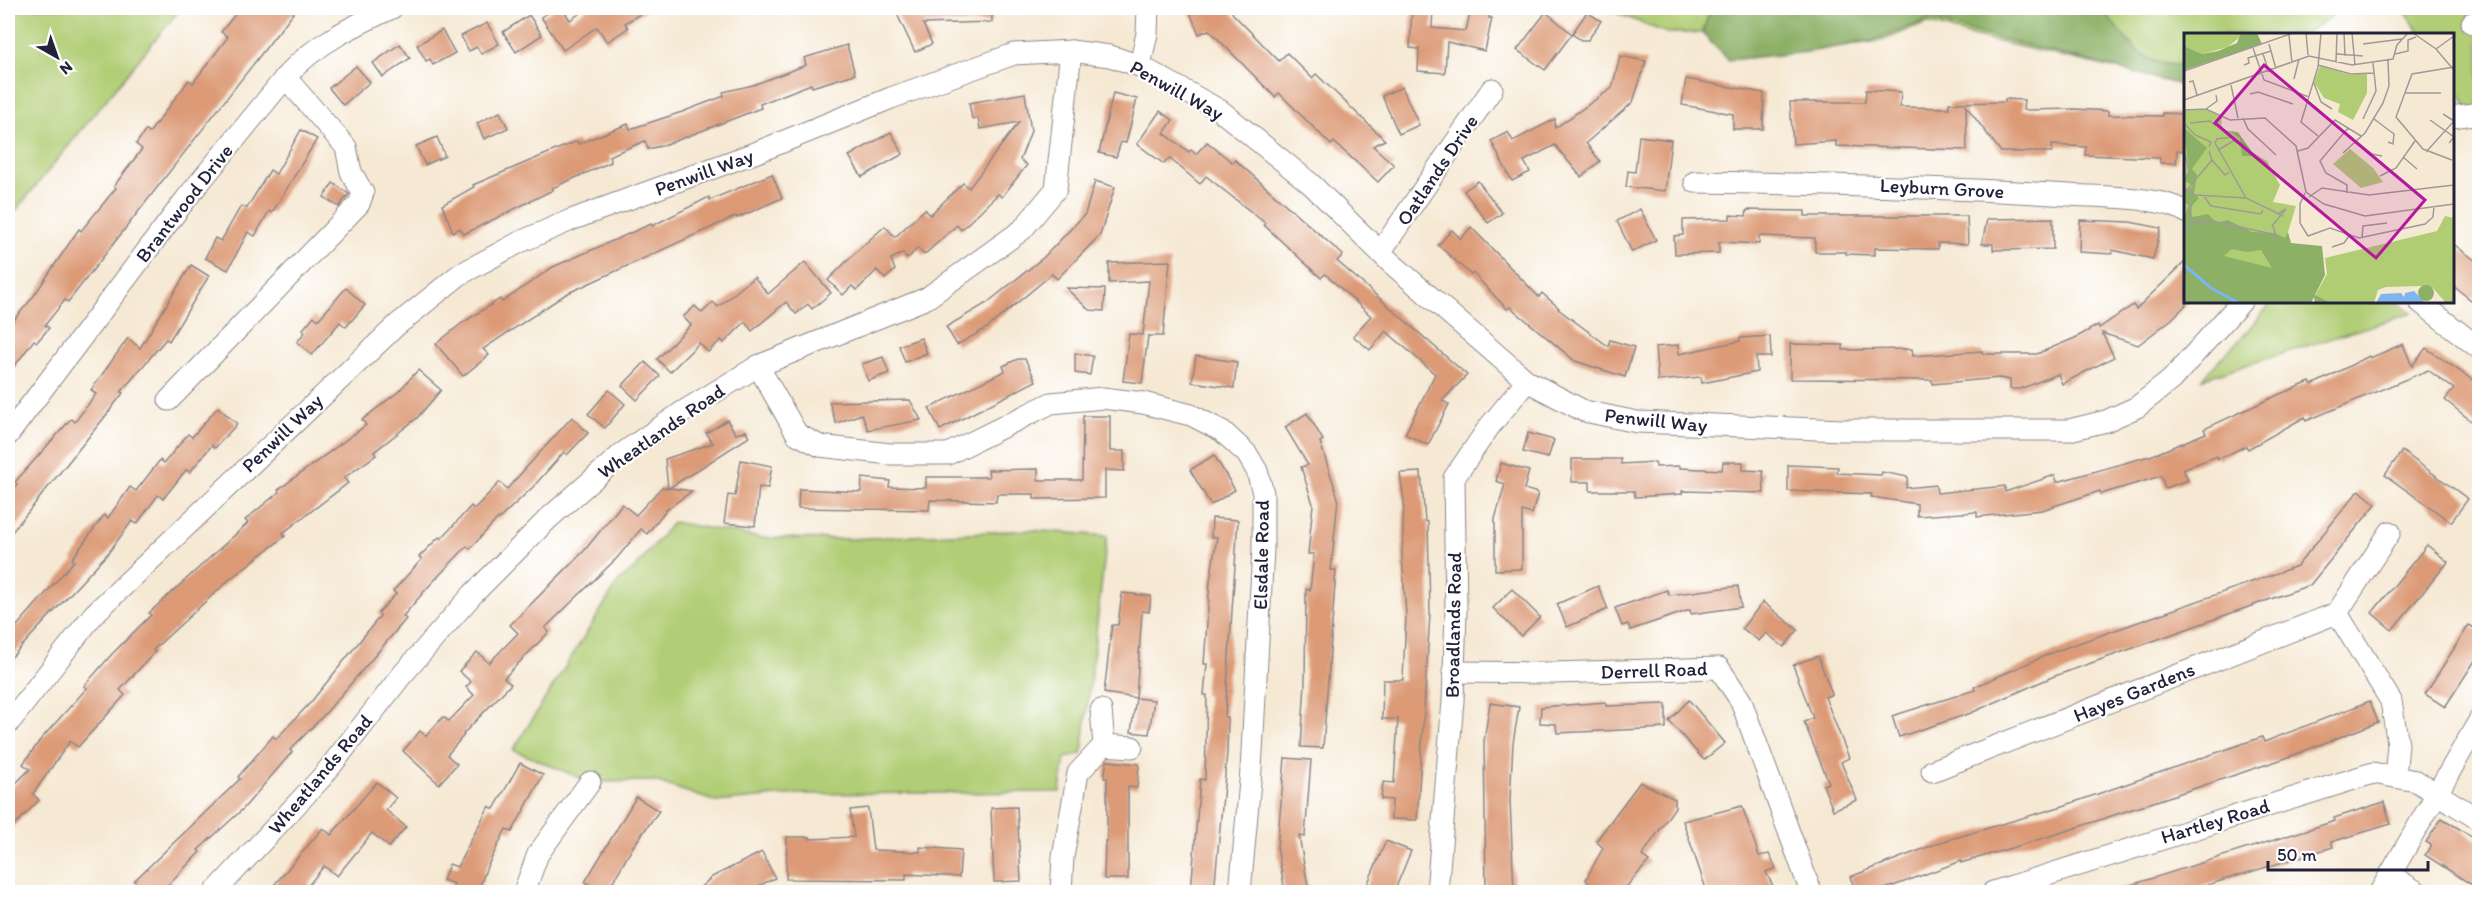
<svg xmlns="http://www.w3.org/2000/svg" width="2487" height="900" viewBox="0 0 2487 900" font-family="Itim,sans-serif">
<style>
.green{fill:#b1cd74;stroke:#6a7858;stroke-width:1.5}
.forest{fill:#8cb066;stroke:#576950;stroke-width:1.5}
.building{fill:#dc9a76}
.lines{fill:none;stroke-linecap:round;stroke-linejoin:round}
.minor-casing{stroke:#8c8688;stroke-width:23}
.minor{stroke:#fff;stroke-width:21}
.labels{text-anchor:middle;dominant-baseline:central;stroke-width:4.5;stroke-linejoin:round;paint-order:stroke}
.street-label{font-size:20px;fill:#22223b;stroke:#fff}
.inset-river{fill:none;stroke:#7fb5ee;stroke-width:3}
.inset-road{fill:none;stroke:#a19997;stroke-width:1.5}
.view{fill:#b5179e;fill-opacity:0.15;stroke:#b5179e;stroke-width:3}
.inset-edge{fill:none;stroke:#22223b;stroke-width:3}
</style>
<rect width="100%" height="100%" fill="#fff"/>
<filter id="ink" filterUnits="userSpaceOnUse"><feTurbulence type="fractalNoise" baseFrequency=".0167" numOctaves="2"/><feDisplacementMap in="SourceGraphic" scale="12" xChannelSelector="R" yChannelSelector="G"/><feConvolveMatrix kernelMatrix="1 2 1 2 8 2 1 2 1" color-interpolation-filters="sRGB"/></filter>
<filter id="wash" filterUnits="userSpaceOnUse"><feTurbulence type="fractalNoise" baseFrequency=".008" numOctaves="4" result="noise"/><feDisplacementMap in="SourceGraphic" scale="24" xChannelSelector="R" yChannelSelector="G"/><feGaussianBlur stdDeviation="1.35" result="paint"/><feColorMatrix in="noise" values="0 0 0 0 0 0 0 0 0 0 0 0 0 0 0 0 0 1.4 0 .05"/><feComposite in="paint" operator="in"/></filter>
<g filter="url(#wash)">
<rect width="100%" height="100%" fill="#f6e9d4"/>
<g class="green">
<polygon points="8,8 181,8 8,220"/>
<polygon points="1604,8 2343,8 2305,34 2186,34 2185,84 1972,36 1927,23 1878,42 1729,56 1702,33 1667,33"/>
<polygon points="2403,8 2479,8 2479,113 2472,114 2453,84 2452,34 2420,34"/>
<polygon points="2272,302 2398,302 2412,313 2201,379 2248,331"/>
<polygon points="673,522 762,538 849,539 1031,530 1107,536 1082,754 1065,758 1060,792 799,794 716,802 655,781 590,782 513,750 619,581 635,568"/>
</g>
<path class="forest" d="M1711 8H2100C2125 35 2141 71 2185 64V86L1929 20 1871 41 1808 52 1728 60 1702 33Z"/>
<g id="blocks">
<g class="building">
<polygon points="240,8 297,8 68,302 65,300 45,325 49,328 37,342 34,340 8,375 8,327 33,297 79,229 81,231 116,188 114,186 142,149 136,144 146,130 149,133 189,80 193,83 228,37 221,32"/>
<polygon points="556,8 562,8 570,20 588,8 650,8 625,23 628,28 607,42 597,27 563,50 541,17"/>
<polygon points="906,8 992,8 992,22 923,24 932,44 915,52 896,12"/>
<polygon points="1188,8 1230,8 1233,14 1279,61 1287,53 1312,78 1316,74 1385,140 1373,146 1394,165 1378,182 1334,142 1331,145 1279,93 1275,97 1209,30 1199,34"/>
<polygon points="1412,8 1433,8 1432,28 1466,31 1471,8 1491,8 1489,18 1492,18 1485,51 1447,42 1445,73 1418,71 1419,49 1410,48"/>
<polygon points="1546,12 1572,34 1545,70 1517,50"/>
<polygon points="1587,12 1601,21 1588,40 1581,40 1572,34"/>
<polygon points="529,15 542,35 516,52 503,32"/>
<polygon points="487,23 499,44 481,54 477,47 469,51 461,36"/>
<polygon points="442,30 455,53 433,65 430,59 426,61 417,45"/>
<polygon points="400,44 410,58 383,77 373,63"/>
<polygon points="847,45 855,74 812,87 811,84 760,104 761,108 665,145 648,149 645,141 609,156 611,162 552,188 553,190 464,234 460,228 453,232 442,205 474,187 473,185 577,141 578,144 628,124 630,129 682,112 724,96 723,92 753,85 806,65 804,58"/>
<polygon points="1620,56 1646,61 1633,102 1586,143 1600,161 1581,177 1555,145 1524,161 1530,172 1512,181 1491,141 1508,132 1513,141 1555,119 1555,128 1612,88"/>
<polygon points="356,66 370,82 343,105 329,88"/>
<polygon points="1686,79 1764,93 1763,129 1733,129 1733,114 1682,105"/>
<polygon points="1402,87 1419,125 1399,134 1382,96"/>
<polygon points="1866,90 1901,92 1900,107 1949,108 1949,103 2005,102 2005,99 2024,100 2023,110 2075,109 2108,111 2108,115 2162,116 2162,113 2186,114 2186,151 2177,150 2176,163 2160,163 2160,158 2085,155 2086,147 2052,145 2052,152 2001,152 1966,106 1967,150 1836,146 1836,141 1793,144 1790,102 1865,102"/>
<polygon points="1025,93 1031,131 1020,160 1027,165 1002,197 998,194 961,230 957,225 924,255 918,248 907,259 903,253 891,259 895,270 885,279 877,270 857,290 852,286 843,295 828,280 858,250 885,226 895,237 925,209 930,215 963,183 969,188 1019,122 980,129 978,118 972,119 969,103"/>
<polygon points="1113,93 1137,99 1126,143 1121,142 1116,157 1099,153"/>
<polygon points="1160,111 1173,120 1164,133 1189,152 1191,150 1196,154 1207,142 1233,163 1235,160 1343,255 1337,261 1467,375 1442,401 1449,404 1428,445 1405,434 1435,374 1386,331 1370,350 1353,336 1371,316 1325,274 1321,278 1264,225 1265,223 1206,176 1200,184 1169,158 1164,164 1137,144"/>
<polygon points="500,112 508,128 484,139 477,123"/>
<polygon points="301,130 317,139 272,213 269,211 255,236 248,232 228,270 205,258 215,238 221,241 241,206 247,208 270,170 276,174"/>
<polygon points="891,132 903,154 862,177 849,156"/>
<polygon points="1639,136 1671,140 1665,191 1626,187 1628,171 1635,172"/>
<polygon points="437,137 445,156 425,165 416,146"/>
<polygon points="772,174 782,198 737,218 736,216 566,294 483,349 489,355 463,376 436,344 462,323 500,299 502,302 553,267 651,224 652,226 709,197 710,200"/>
<polygon points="1095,181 1115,187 1100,235 1057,279 1052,274 987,328 957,345 946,327 987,303 1044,257 1085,214"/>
<polygon points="1478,181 1502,213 1488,223 1464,191"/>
<polygon points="333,183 349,194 339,207 324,197"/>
<polygon points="1640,209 1656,240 1632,252 1617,221"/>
<polygon points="1747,210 1805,211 1805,216 1967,216 1968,244 1938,243 1938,249 1875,248 1875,255 1846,254 1846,252 1815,252 1815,238 1759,236 1759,244 1719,242 1719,253 1675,254 1674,236 1683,235 1683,220 1730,219 1730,215 1746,216"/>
<polygon points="2053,218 2053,249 1993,250 1993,244 1982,244 1987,219"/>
<polygon points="2080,220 2130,222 2161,228 2153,259 2112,250 2112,254 2079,252"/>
<polygon points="1471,227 1539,297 1542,293 1559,308 1558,309 1608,346 1610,340 1634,347 1625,377 1575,361 1510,307 1507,309 1473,273 1471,275 1438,245 1452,230 1461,239"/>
<polygon points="2452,243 2480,264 2480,290 2471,300 2452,285"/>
<polygon points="1170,261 1163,336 1148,336 1142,383 1123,381 1129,334 1143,335 1149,281 1109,283 1109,263"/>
<polygon points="2186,261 2186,305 2172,319 2138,345 2102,333 2114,357 2062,384 2058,374 2020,389 2010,389 2010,380 1999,378 1933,384 1932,380 1790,379 1790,344 1843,345 1843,350 1912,349 1913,356 1982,351 1983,354 2037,354 2075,338 2098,325 2099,328 2133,305 2136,309"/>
<polygon points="805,262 831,293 812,309 808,304 796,314 786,302 752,331 745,322 724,343 721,340 708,352 699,343 670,372 657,359 691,325 683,317 695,306 702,313 713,302 718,307 754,277 768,294"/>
<polygon points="191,265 209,276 169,341 166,339 121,392 123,393 104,418 8,537 8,497 17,484 15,482 71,419 75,422 96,394 91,390 128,338 140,348"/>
<polygon points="346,288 365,305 346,327 340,322 312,355 297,342 305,332 303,329 314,316 318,320"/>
<polygon points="1066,288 1105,289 1104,311 1089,310"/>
<polygon points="1770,336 1771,357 1756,357 1757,372 1702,383 1701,377 1658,381 1655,347 1678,345 1679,354 1740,341 1740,338"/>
<polygon points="921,338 927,353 905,362 899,346"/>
<polygon points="2403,344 2412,366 2426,348 2480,385 2480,428 2445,400 2454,389 2428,370 2306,421 2305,417 2248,449 2246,446 2218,459 2217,456 2183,469 2188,480 2165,488 2161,476 2101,494 2100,491 2042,510 1977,517 1977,512 1917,516 1917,504 1871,497 1872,494 1788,491 1788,465 1838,467 1837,473 1881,475 1882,472 1908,477 1906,488 1936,485 1937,493 2005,486 2005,492 2055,475 2057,482 2153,455 2206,433 2204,429 2280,394 2310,382 2312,385 2369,356 2370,358"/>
<polygon points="1075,353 1093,356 1090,375 1075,373"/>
<polygon points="1196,356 1237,362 1234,388 1192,382"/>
<polygon points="883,357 889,373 868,381 862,364"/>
<polygon points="1018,359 1025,359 1036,381 940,430 929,408 1005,371 1003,366"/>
<polygon points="645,362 660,376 637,400 622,386"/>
<polygon points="418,370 441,390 417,418 374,452 376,455 344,478 348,483 283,533 285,536 230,579 153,650 155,652 120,690 125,695 78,747 70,741 33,794 39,800 8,832 8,791 30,769 23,764 41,739 87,688 84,686 112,654 151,615 149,613 248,523 245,520 279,492 278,490 366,425 362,420 398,392"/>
<polygon points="609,390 625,404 605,428 588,414"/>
<polygon points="910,400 921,420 868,430 862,414 836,423 829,402"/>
<polygon points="218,407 237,424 215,448 212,445 190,472 186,470 163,499 158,495 137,524 132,521 109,552 8,661 8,617 17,626 74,561 72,559 104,515 108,518 130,487 136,491 160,460 164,463 188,434 192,437"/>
<polygon points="1307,413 1323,440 1320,442 1338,498 1331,570 1336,570 1323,748 1301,747 1305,683 1306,589 1310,590 1314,554 1308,554 1313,504 1301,467 1308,465 1285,427"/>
<polygon points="1083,416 1110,416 1110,451 1124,451 1124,471 1105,470 1105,498 1034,499 1034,494 997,494 996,502 930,500 929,510 798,508 799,489 861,492 862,478 890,481 889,487 926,488 926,477 989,477 988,470 1038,469 1038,480 1082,480"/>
<polygon points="572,417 588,433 567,455 564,452 533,487 499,519 498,518 470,549 467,546 429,586 403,616 406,619 325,714 290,750 292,752 243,809 198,850 200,852 161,892 146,892 134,881 240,779 238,777 273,736 276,739 311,702 380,616 378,613 396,594 393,591 422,559 419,557 439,537 441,539 471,506 474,509 500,482 507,489"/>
<polygon points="727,420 736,434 746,431 749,437 669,488 692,491 666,510 647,534 641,529 617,558 545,628 549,632 504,678 511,684 463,734 464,735 447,755 457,764 439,784 403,751 420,731 426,736 443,717 449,721 474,695 466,687 471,682 459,671 477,652 489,663 518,633 510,625 584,551 622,504 636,515 662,487 668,488 665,459 713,443 706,433"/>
<polygon points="1528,433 1554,440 1548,458 1523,452"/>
<polygon points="2402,451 2468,499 2451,522 2385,475"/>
<polygon points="1214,455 1235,490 1211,505 1190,470"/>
<polygon points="1572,459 1621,459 1621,464 1655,462 1656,467 1680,466 1680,468 1722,470 1723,462 1743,462 1743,470 1763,471 1764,493 1682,491 1682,494 1635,497 1634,491 1590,491 1590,482 1572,482"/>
<polygon points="741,460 772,466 768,488 759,487 755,526 724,523 728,495 735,496"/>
<polygon points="1501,463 1529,471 1524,489 1538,493 1532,514 1522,511 1522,569 1495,570 1495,519 1505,484 1496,481"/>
<polygon points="1421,472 1425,521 1428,522 1430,614 1417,820 1391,819 1392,800 1381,799 1383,782 1394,783 1398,719 1382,719 1383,680 1403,680 1406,615 1402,555 1404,501 1400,473"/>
<polygon points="2359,490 2376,504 2310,585 2052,677 1971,713 1899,737 1892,716 1975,690 1974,687 2056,651 2297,566"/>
<polygon points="1212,518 1238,520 1225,717 1228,717 1227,753 1214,892 1191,892 1200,779 1205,780 1207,695 1204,695 1207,664 1204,664 1210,581 1217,537 1211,537"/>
<polygon points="2427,545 2448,562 2392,630 2372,613"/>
<polygon points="1598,586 1608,609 1567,627 1557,604"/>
<polygon points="1738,586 1741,607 1691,614 1690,610 1630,630 1628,624 1622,626 1615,608 1667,590 1669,595"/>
<polygon points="1512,589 1540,617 1521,636 1493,608"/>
<polygon points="1122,593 1151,596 1149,612 1142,611 1136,698 1104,693 1112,625 1118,625"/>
<polygon points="1763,602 1798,630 1784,647 1766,633 1759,641 1742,628"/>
<polygon points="2469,625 2480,631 2480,653 2445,707 2425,694"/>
<polygon points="1818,656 1832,694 1825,697 1849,758 1841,762 1857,800 1833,810 1823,785 1829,783 1804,722 1813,718 1793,665"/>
<polygon points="1136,698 1154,700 1149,734 1131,732"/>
<polygon points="1689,700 1725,743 1704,760 1669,721"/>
<polygon points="2370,701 2378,722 2286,758 2054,835 1961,863 1961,861 1877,892 1856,892 1850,877 1941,842 2063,806 2262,737 2264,742"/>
<polygon points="1606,702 1606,706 1666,704 1666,728 1557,733 1556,724 1540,723 1541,707"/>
<polygon points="1490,703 1519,707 1513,743 1510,801 1514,892 1486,892 1484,741"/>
<polygon points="1285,758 1311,760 1305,837 1299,836 1309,892 1285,892 1277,847"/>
<polygon points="1107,761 1139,764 1137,788 1128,787 1128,879 1104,879 1105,841 1107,841 1107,778 1104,778"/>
<polygon points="520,763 543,775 512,832 506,829 486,869 478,892 450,892 454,884 443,880 449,864 457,867 489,806 494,809"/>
<polygon points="377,782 396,798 386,810 406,827 389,847 372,833 337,876 324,866 303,892 268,892 323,828 331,835"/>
<polygon points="1640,782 1675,799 1675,807 1642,856 1649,861 1622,892 1592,892 1586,879 1603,848 1596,841"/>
<polygon points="636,797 659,811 634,845 607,892 603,892 585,882"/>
<polygon points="2384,802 2391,824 2331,842 2333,847 2184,892 2118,892 2118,889 2335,821 2334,818"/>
<polygon points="1742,806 1759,856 1769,854 1776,868 1766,872 1774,888 1765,892 1707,892 1683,821"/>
<polygon points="1017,807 1021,881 994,882 991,808"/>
<polygon points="868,808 873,850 920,852 920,847 961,850 959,877 906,874 906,880 786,879 787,837 810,837 810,839 854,837 850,810"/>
<polygon points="2442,818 2480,842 2480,874 2472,885 2425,855 2431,845 2426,842"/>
<polygon points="1386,841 1411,851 1394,892 1364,892"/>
<polygon points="762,852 775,878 746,892 695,892 712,877"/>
</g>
</g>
</g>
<g filter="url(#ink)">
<use href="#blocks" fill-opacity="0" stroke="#8c8688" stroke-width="1.5"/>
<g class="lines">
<g class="minor-casing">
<g id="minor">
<polyline points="2472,23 2480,22"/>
<polyline points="1140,66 1147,33 1148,8"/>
<polyline points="2452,117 2480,113"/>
<path d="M1695 182C1820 184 1944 187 2069 195 2098 197 2163 196 2186 212"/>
<polyline points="1381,251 1492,89"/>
<polyline points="2420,302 2480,349"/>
<polyline points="758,366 797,434 820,446 890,454 948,454 1051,403 1103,398 1143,403 1191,415 1222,431 1247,454 1257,471 1263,493 1263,549 1251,770 1240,892"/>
<polyline points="169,400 359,204 363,193 351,172 346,147 285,77"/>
<path d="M8 435 186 199 289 73C317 43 355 25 392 8"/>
<polyline points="2337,613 2391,701 2398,744 2395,777"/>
<polyline points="1453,672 1553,673 1719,668 1741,701 1811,892"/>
<polyline points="8,724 94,614 397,325 459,275 520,242 571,220 760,151 891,98 1014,54 1071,51 1110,56 1140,66 1221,111 1311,184 1390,262 1527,381 1584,411 1637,422 1844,430 2069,430 2106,421 2137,407 2171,380 2241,302"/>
<polyline points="1104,745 1132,747"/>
<polyline points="1932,771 2337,613 2390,532"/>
<polyline points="2390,875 2417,892"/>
<polyline points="215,892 323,776 402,675 473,594 549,518 623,453 684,411 758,366 927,298 1022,230 1056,189 1071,51"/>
<polyline points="524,892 538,854 590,782"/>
<polyline points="1061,892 1063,857 1078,773 1104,745 1101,710"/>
<polyline points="1437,892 1453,701 1456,611 1454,478 1489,427 1527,381"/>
<polyline points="1993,892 2373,773 2416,781 2480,820"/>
<polyline points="2380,892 2480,719"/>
</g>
</g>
<use href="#minor" class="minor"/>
</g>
</g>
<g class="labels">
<g class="street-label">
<text transform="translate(1177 90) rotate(29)">Penwill Way</text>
<text transform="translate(1437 170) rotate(-56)">Oatlands Drive</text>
<text transform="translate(704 172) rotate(-20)">Penwill Way</text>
<text transform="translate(1942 188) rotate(3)">Leyburn Grove</text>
<text transform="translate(184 203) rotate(-52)">Brantwood Drive</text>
<text transform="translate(1656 420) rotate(6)">Penwill Way</text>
<text transform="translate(661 431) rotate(-35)">Wheatlands Road</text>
<text transform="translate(282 433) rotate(-44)">Penwill Way</text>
<text transform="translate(1261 555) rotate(-89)">Elsdale Road</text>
<text transform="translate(1453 625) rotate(-89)">Broadlands Road</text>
<text transform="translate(1654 670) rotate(-2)">Derrell Road</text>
<text transform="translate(2134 692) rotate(-22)">Hayes Gardens</text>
<text transform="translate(320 774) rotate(-50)">Wheatlands Road</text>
<text transform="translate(2215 821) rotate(-17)">Hartley Road</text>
</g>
</g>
<g transform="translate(2184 33)">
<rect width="270" height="270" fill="#f6e9d4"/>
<path d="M0 0H57V3L44 14 18 21 0 13ZM136 33 167 42 183 40V60L169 87 154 79 156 71 140 65 130 49ZM22 76 38 84 37 97 54 99 68 119 83 128 96 152 89 169 112 173 104 199 105 226 88 238 0 229V77ZM166 116 189 135 199 149 177 155 149 131ZM261 183 270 185V270H262L248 254 238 253 202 254 194 257 190 270H147L131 263 143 241 141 225 253 198Z" fill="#b1cd74"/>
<path d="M57 0H73L78 11 0 37V13L18 21 34 18 53 10ZM0 95 23 115 8 136 13 142 10 160 15 165 7 174 8 184 24 181 33 190 44 187 68 199 91 200 101 205 104 199 107 210 138 213 141 242 131 262 147 270H131L130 264 127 270H0V184L5 171 0 170V155L3 158 9 152 0 148 5 138ZM48 216 63 219 77 217 88 235 40 223ZM46 98 54 100 68 119 84 131 81 133 71 123H58L56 105ZM234 260a8 8 0 1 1 16 0a8 8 0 1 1-16 0Z" fill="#8cb066" fill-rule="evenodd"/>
<path d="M230 258 240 269 192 270 197 261 217 260 220 264 221 260Z" fill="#7fb5ee"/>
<path class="inset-river" d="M0 232 27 255 55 270"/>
<path class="inset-road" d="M122 0 124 22M160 0 161 23M168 0 171 32M229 0 252 16 269 36M105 2 108 30M85 11 92 36M179 11 218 6M69 15 80 47 125 64M252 16 270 3M79 21 85 39M153 21 179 23M211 21 224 18V7L232 4M152 29 153 0M60 32 65 30 64 25 87 18M134 32 167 41 190 40M0 38 109 0M110 46 115 26M5 49 9 48 13 62M130 50 137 69 148 76M47 52 54 85M221 60H257M66 61 74 59 109 71M0 67 125 23 168 32 209 26 213 12 224 0M22 76 33 68 32 62M0 77 22 76 46 87 81 85 112 113 122 159 140 171 181 183 270 171M59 85 64 96 92 122M179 86 192 58 189 30M190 86 210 101 209 111 204 109M246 87 270 104 265 110M0 90 11 102 27 109 25 114M6 90 26 88 32 93M134 103 117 89 134 34 137 0M48 104 33 106 31 110 62 165 99 183M173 109 188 121 198 123M34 117 51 107M0 118 5 138 0 148M114 118 124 115 151 87 177 103M242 119 270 88 259 81M159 120 181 100 199 70 205 53 204 27M219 124 233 136M28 127 41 142 45 139M268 127 239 116 212 84 228 41 270 34M196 143 212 135 231 108M0 155 11 162 62 165M2 158 28 127 25 118M121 160 116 171V190L124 203 146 195 175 205 241 191 249 184 250 173M163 160V152L142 140 136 128 164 95M19 162 27 173 77 181 79 177M125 164 138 155 185 162 270 152M1 167 7 174 6 184 11 186 5 192 29 188 88 201 93 206 89 193M88 193 102 176 95 180M178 205 179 193 203 190M148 214 160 210 165 203"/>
<path class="view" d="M80 32 241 167 192 225 31 90Z"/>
<rect width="270" height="270" class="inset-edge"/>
</g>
<rect width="2487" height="900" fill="none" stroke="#fff" stroke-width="30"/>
<g transform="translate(57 57) rotate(140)" stroke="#ffffff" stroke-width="4.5" paint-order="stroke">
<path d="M0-4.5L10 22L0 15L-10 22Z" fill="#22223b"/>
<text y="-9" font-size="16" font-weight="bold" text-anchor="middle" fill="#22223b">N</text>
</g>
<path d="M2268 861v9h160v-9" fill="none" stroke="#22223b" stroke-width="3"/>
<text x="2277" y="861" font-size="18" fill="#22223b" stroke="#ffffff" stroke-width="4.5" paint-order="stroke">50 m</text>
</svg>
